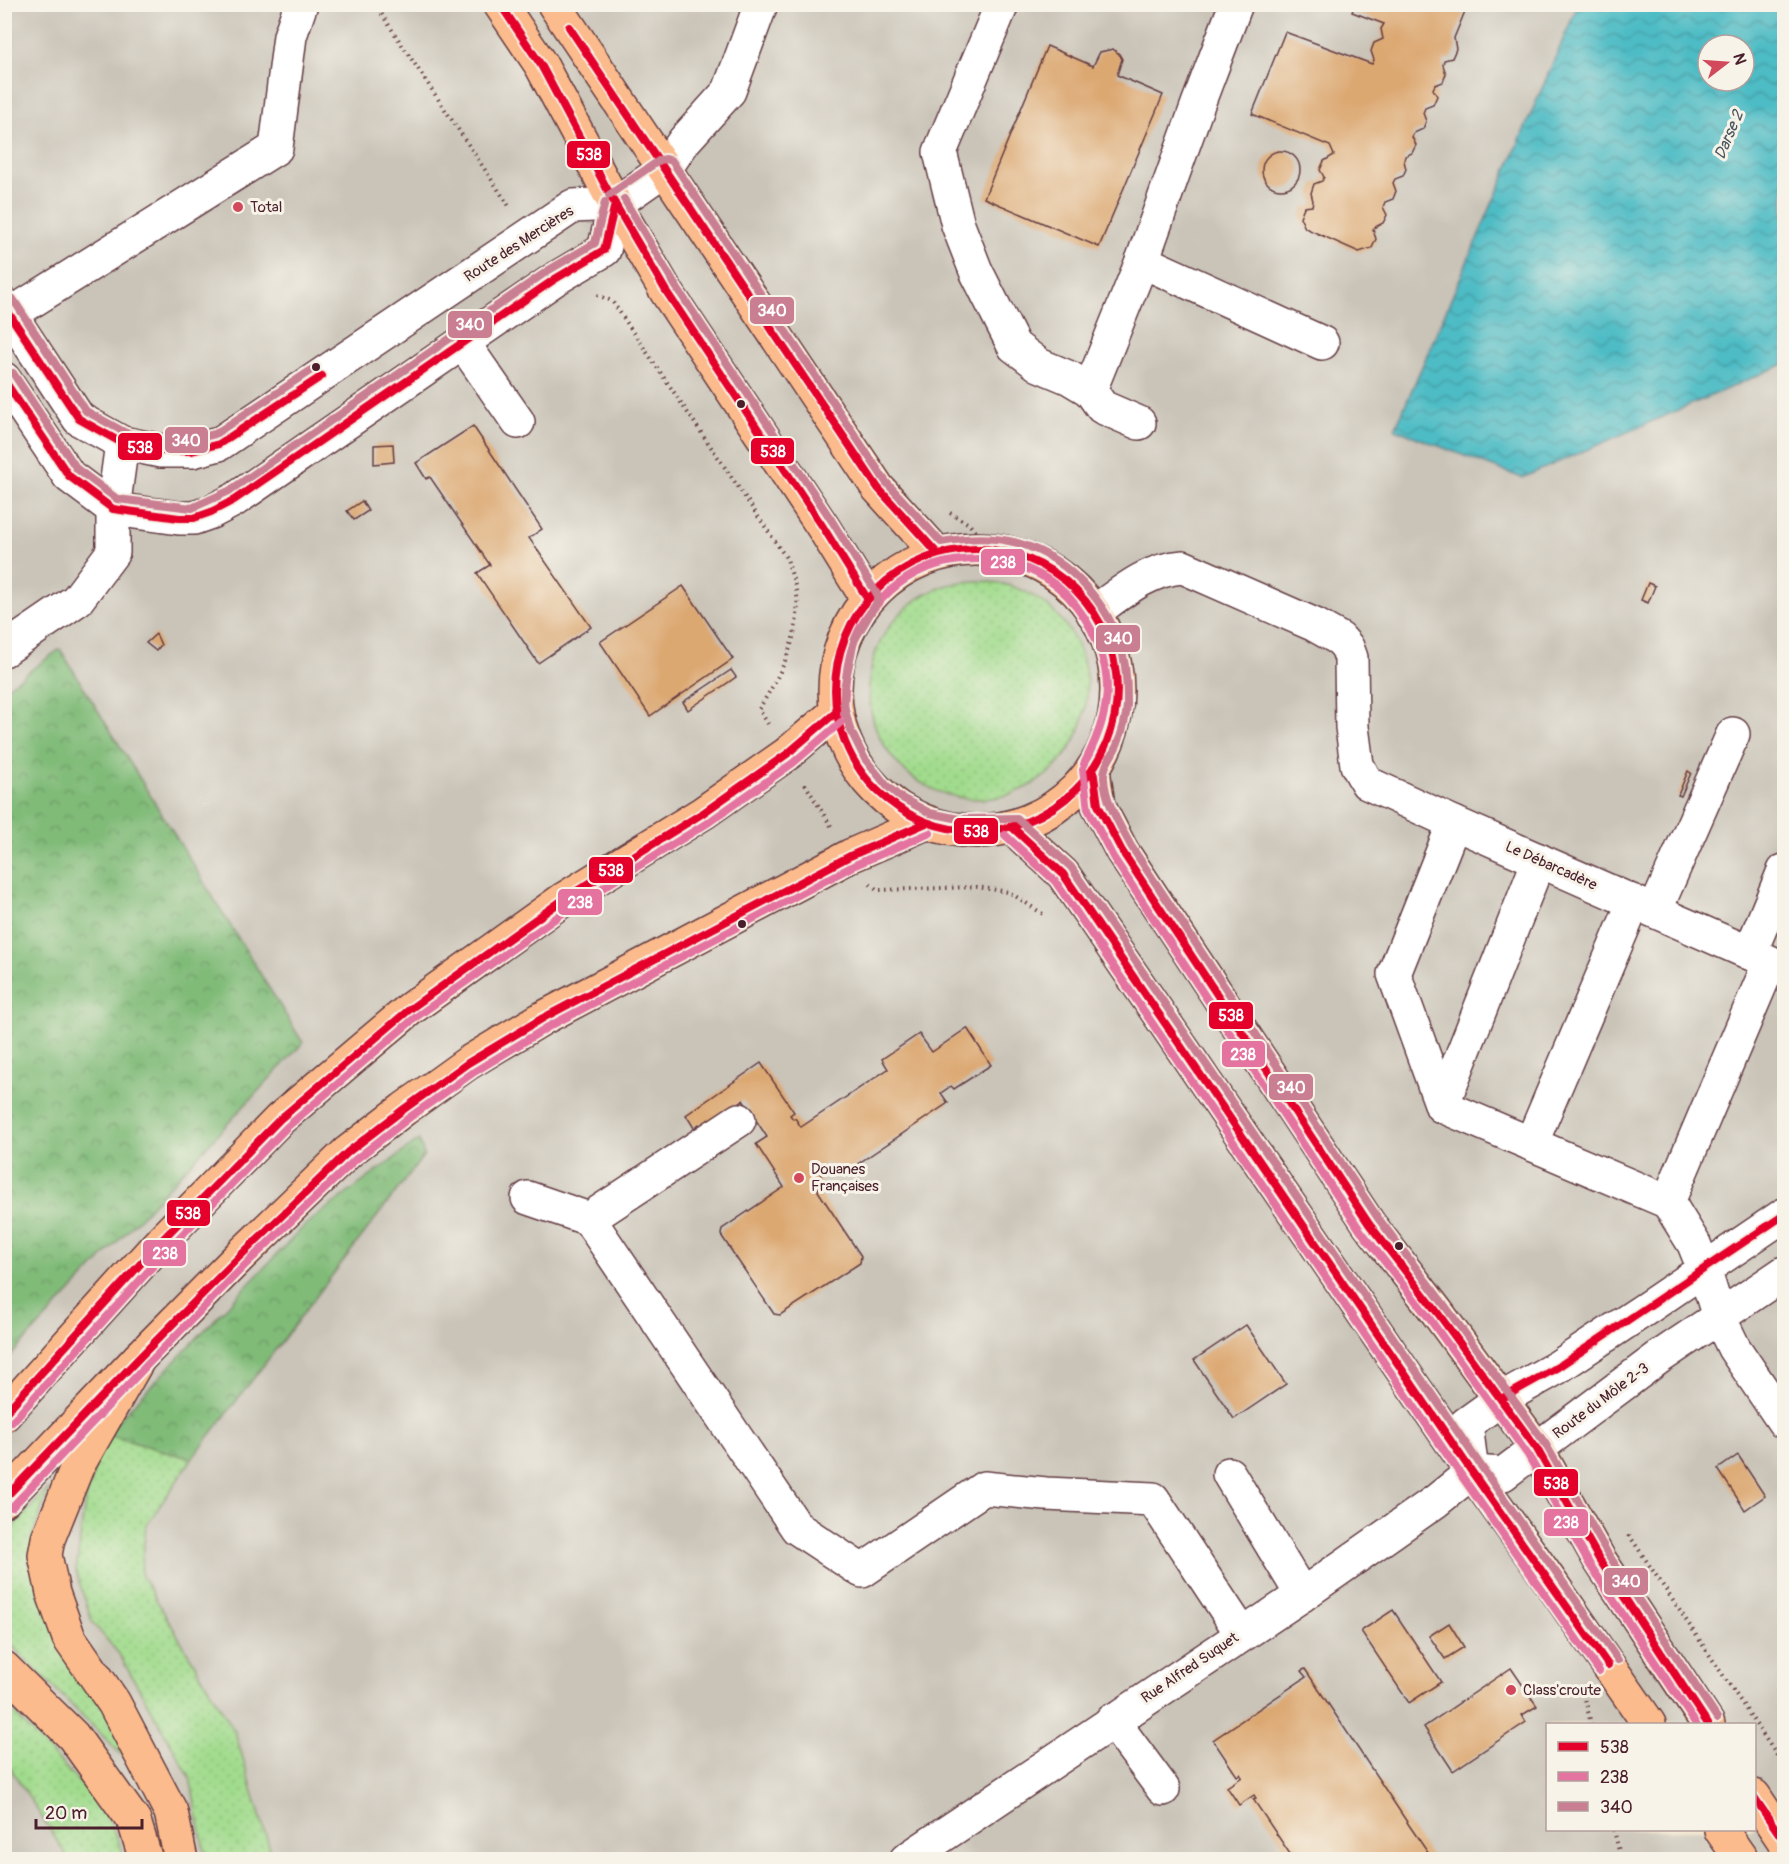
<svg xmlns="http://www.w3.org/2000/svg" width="1789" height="1864" viewBox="0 0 1789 1864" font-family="Pangolin,sans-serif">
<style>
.industrial{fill:#c9c3b8;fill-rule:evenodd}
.grass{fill:url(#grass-dots);stroke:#767d5c;stroke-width:1.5}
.forest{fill:url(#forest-crowns);stroke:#656d52;stroke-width:1.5}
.water{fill:url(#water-waves);stroke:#4c6e78;stroke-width:1.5;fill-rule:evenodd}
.building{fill:#dca872}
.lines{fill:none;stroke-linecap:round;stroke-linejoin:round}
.minor-casing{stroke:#633c42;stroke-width:36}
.major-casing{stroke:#633c42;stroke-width:36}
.highway-casing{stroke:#633c42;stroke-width:36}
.path{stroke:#633c42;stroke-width:4;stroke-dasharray:1.5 4.5;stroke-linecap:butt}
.minor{stroke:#fff;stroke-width:33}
.major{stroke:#fbbb8c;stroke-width:33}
.highway{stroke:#fbbb8c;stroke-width:33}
.bus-1-casing{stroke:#f7f3e8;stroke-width:12}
.bus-2-casing{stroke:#f7f3e8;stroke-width:12}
.bus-3-casing{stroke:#f7f3e8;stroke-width:12}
.bus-1{stroke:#e4002b;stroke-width:8}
.bus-2{stroke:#e4739f;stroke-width:8}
.bus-3{stroke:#ca7e91;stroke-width:8}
.poi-dot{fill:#d1495b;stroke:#f7f3e8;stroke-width:2}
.bus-dot{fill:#4a1f2b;stroke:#f7f3e8;stroke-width:2}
.labels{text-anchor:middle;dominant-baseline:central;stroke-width:6;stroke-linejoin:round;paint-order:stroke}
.poi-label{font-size:15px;fill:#4a1f2b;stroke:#f7f3e8;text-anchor:start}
.street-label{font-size:15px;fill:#4a1f2b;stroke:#f7f3e8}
.water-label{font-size:16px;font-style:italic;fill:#4b5661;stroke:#f7f3e8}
.line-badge{stroke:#f7f3e8;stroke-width:2}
.badge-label{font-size:16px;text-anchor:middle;font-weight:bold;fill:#fff}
</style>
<defs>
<pattern id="grass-dots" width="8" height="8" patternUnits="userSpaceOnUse" patternTransform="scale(1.5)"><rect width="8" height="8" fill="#a1db8d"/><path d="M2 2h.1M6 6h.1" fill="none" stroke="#8cbc7a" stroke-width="1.8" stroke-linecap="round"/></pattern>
<pattern id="forest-crowns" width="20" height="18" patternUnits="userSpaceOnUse" patternTransform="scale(1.5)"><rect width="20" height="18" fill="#80bb78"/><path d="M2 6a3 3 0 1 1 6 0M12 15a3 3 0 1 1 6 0" fill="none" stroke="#6b9763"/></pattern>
<pattern id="water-waves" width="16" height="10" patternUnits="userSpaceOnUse" patternTransform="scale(1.5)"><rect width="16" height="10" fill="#4ebcc5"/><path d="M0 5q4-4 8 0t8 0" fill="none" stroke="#4398a0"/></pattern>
</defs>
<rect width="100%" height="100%" fill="#f7f3e8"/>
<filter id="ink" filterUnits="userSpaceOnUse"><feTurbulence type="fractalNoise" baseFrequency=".0167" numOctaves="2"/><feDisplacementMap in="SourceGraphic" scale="12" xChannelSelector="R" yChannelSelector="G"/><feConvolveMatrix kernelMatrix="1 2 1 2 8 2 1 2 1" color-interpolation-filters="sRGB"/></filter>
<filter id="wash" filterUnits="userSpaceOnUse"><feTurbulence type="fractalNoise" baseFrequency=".008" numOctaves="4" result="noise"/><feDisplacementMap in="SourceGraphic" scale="24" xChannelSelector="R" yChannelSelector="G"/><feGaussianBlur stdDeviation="1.35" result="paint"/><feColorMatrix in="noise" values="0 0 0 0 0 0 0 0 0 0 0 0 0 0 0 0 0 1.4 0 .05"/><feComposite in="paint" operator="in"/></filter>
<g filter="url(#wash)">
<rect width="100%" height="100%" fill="#f2e2c7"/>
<path class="industrial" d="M5 5H1578L1396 429 1522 478 1784 364V1859L5 1860ZM1548 1724H1754V1830H1548Z"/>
<g class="grass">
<circle cx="978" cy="690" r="109"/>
<polygon points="105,1434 192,1459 146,1526 141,1574 235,1732 273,1859 206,1859 190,1777 119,1654 92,1622 76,1572 85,1501"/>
<polygon points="49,1488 32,1537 135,1768 5,1639 4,1536"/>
<polygon points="4,1702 104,1809 126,1859 69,1859 5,1760"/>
</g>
<g class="forest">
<polygon points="60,649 303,1043 5,1362 5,689"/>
<polygon points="419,1140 424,1155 192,1459 105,1434 306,1224"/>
</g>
<path class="water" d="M1578 5H1784V364L1522 478 1395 429ZM1708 45H1744V81H1708Z"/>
<g id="blocks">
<g class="building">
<polygon points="1355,4 1468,4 1454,38 1456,49 1452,58 1444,60 1443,65 1446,74 1443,82 1435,85 1433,89 1437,96 1433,105 1425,108 1423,113 1426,121 1423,129 1414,133 1412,137 1416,145 1412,153 1405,156 1404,161 1406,169 1403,176 1395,179 1393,183 1396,191 1393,199 1385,202 1383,207 1387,215 1383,223 1375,227 1373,230 1376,239 1372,248 1359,252 1305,228 1300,217 1304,207 1312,206 1313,201 1311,193 1314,184 1322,181 1324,177 1320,170 1324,161 1334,155 1330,146 1252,114 1285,32 1372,64 1374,60 1371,51 1374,43 1383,39 1381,29 1384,24 1352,12"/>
<polygon points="1047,46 1093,66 1100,52 1113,49 1119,54 1122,59 1117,75 1163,95 1099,247 984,198"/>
<circle cx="1281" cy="170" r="19"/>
<polygon points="473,426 542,529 529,538 591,627 538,663 477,573 490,565 430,477 426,479 416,463"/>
<polygon points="393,444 394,462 374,464 374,445"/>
<polygon points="362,501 368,511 354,520 347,511"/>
<polygon points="1648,583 1655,586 1648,603 1641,600"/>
<polygon points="683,586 733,659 650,716 600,642"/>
<polygon points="156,634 161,645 156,651 146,643"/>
<polygon points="731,670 736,677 688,710 683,702"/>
<polygon points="1688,771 1691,773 1681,796 1678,795"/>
<polygon points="967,1028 991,1065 954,1089 951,1086 941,1093 948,1103 850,1169 823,1163 818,1191 861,1256 860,1263 780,1315 774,1314 721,1235 722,1229 784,1187 756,1144 767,1137 743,1100 702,1128 699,1124 694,1128 686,1115 761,1063 794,1112 790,1115 793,1119 795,1118 801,1127 888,1069 882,1059 919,1034 932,1052"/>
<polygon points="1246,1325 1286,1384 1234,1419 1194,1360"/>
<polygon points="1738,1455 1765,1496 1745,1510 1718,1469"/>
<polygon points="1393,1610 1441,1682 1409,1703 1361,1631"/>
<polygon points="1449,1623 1464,1647 1445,1659 1429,1636"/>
<polygon points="1511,1668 1537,1706 1522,1715 1526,1722 1453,1771 1424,1727"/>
<polygon points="1305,1669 1411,1828 1433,1860 1294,1860 1253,1799 1256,1798 1254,1795 1239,1805 1227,1787 1242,1777 1240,1774 1237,1776 1213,1740 1306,1677 1301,1671"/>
</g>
</g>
</g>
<g filter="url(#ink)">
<use href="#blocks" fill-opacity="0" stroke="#633c42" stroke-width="1.5"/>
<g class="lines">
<g class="minor-casing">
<g id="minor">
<polyline points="1002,4 940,152 958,225 976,271 1014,346 1039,365 1070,378 1090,390"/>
<polyline points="615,204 665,169 684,141 729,91 761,4"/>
<polyline points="1142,261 1322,343"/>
<polyline points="4,305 79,419 122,443 161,451 192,451 219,444 573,206 615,204"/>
<polyline points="11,314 276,148 290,36 301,4"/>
<polyline points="463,343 518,422"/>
<polyline points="4,379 69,476 113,509 179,518 194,518 211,512 234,500 555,279 604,250 615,204"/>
<polyline points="1139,423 1102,407 1090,390 1142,261 1198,104 1236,4"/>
<path d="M1093 613C1121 593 1148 569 1183 567L1315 625 1340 639 1347 647 1351 658 1352 727 1357 765 1367 783 1454 823 1770 962 1668 1202 1694 1244 1704 1269 1719 1317 1734 1348 1784 1422"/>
<polyline points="4,650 77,600 113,552 113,509 122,443"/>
<polyline points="1454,823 1394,974 1442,1106 1668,1202"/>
<polyline points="1655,911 1733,734"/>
<polyline points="1750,953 1784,871"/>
<polyline points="1442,1106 1539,860"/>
<polyline points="1531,1144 1634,902"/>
<polyline points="528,1198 589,1219 797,1528 862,1571 984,1488 1046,1494 1153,1499 1242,1634"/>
<polyline points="589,1219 739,1120"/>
<polyline points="1472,1472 1466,1424 1501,1399 1558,1367 1650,1306 1784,1215"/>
<polyline points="1472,1472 1503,1474 1658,1358 1784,1273"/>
<polyline points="1229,1474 1302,1595"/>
<polyline points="1112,1720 1163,1789"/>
<polyline points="906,1860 1302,1595 1436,1501 1472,1472"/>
</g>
</g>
<g class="major-casing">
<g id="major">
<polyline points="500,4 541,65 615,204 666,291 823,527 867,598"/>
<polyline points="554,4 878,488 937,553"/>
<circle cx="976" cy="690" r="141"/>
<polyline points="1093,769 1098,805 1122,851 1369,1224 1437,1312 1537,1449 1599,1559 1708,1724"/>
<polyline points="1012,827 1063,874 1472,1472 1545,1574 1649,1724"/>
<polyline points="4,1415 163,1239 280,1119 410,1009 564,899 703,813 787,754 834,714"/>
<polyline points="4,1500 139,1358 240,1256 348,1152 404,1109 468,1063 543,1018 850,856 926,823"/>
<polyline points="1754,1796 1784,1841"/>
<polyline points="1721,1830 1742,1860"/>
</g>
</g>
<g class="highway-casing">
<g id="highway">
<polyline points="139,1358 77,1467 48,1539 45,1555 53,1593 69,1638 114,1703 171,1812 181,1860"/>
<polyline points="4,1668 73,1736 134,1821 146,1860"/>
</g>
</g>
<g class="path">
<polyline points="375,4 509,206"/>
<path d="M597 295 612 301 787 559C790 570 795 583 797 595 801 637 780 675 759 709L768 724"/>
<polyline points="950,513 969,524 989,549"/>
<polyline points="1116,706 1121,748"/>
<polyline points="805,784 831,826"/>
<polyline points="870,884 878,890 977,887 1009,892 1046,916"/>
<polyline points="1629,1535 1784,1766"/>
<polyline points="1584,1694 1591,1724"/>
<polyline points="1614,1830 1621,1860"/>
</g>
<use href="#minor" class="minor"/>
<use href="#major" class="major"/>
<use href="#highway" class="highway"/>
<g class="bus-1-casing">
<g id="bus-1">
<polyline points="500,4 541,65 615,204 666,291 823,527 867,598"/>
<polyline points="569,27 878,488 937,553"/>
<polyline points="4,306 79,419 122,443 161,451 192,451 219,444 322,376"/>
<polyline points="4,380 69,476 113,509 179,518 194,518 211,512 234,500 555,279 604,250 615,204"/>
<circle cx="976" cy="690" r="141"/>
<polyline points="1093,769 1098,805 1122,851 1369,1224 1437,1312 1537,1449 1599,1559 1708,1724"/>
<polyline points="1012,827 1063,874 1472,1472 1608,1665"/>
<polyline points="1501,1399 1558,1367 1784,1215"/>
<polyline points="4,1414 163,1239 280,1119 410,1009 564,899 703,813 787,754 834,714"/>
<polyline points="4,1499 139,1358 240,1256 348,1152 404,1109 468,1063 543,1018 850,856 926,823"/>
<polyline points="1754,1797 1784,1841"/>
</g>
</g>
<g class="bus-2-casing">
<g id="bus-2">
<path d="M844 714C845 690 845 666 854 642 860 623 875 605 890 591 932 553 999 549 1047 579 1077 598 1098 634 1105 668 1112 702 1099 735 1084 764"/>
<polyline points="1083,770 1088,809 1113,857 1360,1230 1429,1318 1528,1455 1590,1565 1696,1724"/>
<polyline points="1005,835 1055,881 1463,1478 1599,1671"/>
<polyline points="12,1422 171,1246 287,1127 416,1017 570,908 709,822 793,763 841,722"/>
<polyline points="12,1507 147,1365 247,1263 355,1160 410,1117 474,1072 548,1027 855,865 930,833"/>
</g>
</g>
<g class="bus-3-casing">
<g id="bus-3">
<path d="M609 195 660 160 666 159 672 161 886 482 941 542C964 538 987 536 1009 541 1064 552 1110 602 1123 655 1127 672 1127 688 1127 705 1126 719 1122 733 1117 745 1112 757 1103 765 1104 778 1105 802 1120 825 1131 846L1378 1218 1445 1306 1545 1443 1608 1554 1717 1718"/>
<polyline points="624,199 675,285 832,521 877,594 877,602 854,641 844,688 844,705 850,729 865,759 887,786 900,797 930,813 959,819 1017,818 1071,867 1481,1466 1618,1660"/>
<polyline points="13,299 86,411 126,433 162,440 191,440 215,434 316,367"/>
<polyline points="13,373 77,469 117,499 192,508 229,491 549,270 595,243 605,202"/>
</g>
</g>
<use href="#bus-1" class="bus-1"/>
<use href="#bus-2" class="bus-2"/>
<use href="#bus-3" class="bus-3"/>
</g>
</g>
<g class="poi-dot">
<circle cx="238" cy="207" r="6"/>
<circle cx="799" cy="1178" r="6"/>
<circle cx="1511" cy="1690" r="6"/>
</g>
<g class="bus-dot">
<circle cx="316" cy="367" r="5"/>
<circle cx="741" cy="404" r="5"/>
<circle cx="742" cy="924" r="5"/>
<circle cx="1399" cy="1246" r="5"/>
</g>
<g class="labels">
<g class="poi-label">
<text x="250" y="207">Total</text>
<text x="811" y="1169">Douanes<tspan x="811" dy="17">Françaises</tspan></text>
<text x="1523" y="1690">Class'croute</text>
</g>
<g class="street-label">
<text transform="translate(519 244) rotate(-33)">Route des Mercières</text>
<text transform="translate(1551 866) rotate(24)">Le Débarcadère</text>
<text transform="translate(1601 1401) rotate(-37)">Route du Môle 2-3</text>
<text transform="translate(1190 1668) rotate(-34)">Rue Alfred Suquet</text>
</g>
<g class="water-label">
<text transform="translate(1729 135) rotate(-67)">Darse 2</text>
</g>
</g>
<g class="line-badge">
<rect x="566" y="140" width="45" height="29" rx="6" fill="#e4002b"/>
<rect x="749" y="296" width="46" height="29" rx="6" fill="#ca7e91"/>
<rect x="447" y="310" width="46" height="29" rx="6" fill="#ca7e91"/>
<rect x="164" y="426" width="45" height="28" rx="6" fill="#ca7e91"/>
<rect x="117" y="432" width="46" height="29" rx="6" fill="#e4002b"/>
<rect x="750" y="437" width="45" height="28" rx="6" fill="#e4002b"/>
<rect x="980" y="548" width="46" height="28" rx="6" fill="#e4739f"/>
<rect x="1095" y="624" width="46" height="29" rx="6" fill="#ca7e91"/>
<rect x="953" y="817" width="46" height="28" rx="6" fill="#e4002b"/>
<rect x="588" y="856" width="46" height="28" rx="6" fill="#e4002b"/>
<rect x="557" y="888" width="46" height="28" rx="6" fill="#e4739f"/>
<rect x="1208" y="1001" width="46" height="29" rx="6" fill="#e4002b"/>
<rect x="1221" y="1040" width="45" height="28" rx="6" fill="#e4739f"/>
<rect x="1268" y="1073" width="46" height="28" rx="6" fill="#ca7e91"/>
<rect x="166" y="1199" width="45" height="28" rx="6" fill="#e4002b"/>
<rect x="142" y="1239" width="45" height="28" rx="6" fill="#e4739f"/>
<rect x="1533" y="1468" width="46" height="29" rx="6" fill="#e4002b"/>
<rect x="1543" y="1508" width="46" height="29" rx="6" fill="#e4739f"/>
<rect x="1603" y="1567" width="46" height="29" rx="6" fill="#ca7e91"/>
</g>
<g class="badge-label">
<text x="589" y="160">538</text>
<text x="772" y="316">340</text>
<text x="470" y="330">340</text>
<text x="186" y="446">340</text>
<text x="140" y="453">538</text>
<text x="773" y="457">538</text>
<text x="1003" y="568">238</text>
<text x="1118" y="644">340</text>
<text x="976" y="837">538</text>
<text x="611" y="876">538</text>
<text x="580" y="908">238</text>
<text x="1231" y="1021">538</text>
<text x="1243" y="1060">238</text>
<text x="1291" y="1093">340</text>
<text x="188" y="1219">538</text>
<text x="165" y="1259">238</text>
<text x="1556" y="1489">538</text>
<text x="1566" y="1528">238</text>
<text x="1626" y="1587">340</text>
</g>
<rect width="1789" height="1864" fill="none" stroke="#f7f3e8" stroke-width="24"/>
<rect x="1546" y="1723" width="210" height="108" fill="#f7f3e8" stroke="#b29e9c" stroke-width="1.5"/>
<rect x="1558" y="1742" width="30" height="9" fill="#e4002b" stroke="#b29e9c" stroke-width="1.5"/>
<text x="1600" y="1753" font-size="18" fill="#4a1f2b">538</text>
<rect x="1558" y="1772" width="30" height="9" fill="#e4739f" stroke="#b29e9c" stroke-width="1.5"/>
<text x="1600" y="1783" font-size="18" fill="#4a1f2b">238</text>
<rect x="1558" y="1802" width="30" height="9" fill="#ca7e91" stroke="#b29e9c" stroke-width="1.5"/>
<text x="1600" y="1813" font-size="18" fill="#4a1f2b">340</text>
<g transform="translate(1726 63) rotate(73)"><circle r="28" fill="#f7f3e8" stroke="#b29e9c" stroke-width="1.5"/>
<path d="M0-4.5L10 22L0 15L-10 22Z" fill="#d1495b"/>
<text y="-9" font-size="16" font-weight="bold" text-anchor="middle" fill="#4a1f2b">N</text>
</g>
<path d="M36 1819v9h106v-9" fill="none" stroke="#4a1f2b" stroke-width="3"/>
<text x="45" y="1819" font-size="18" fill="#4a1f2b" stroke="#f7f3e8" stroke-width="4.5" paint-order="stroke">20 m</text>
</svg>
